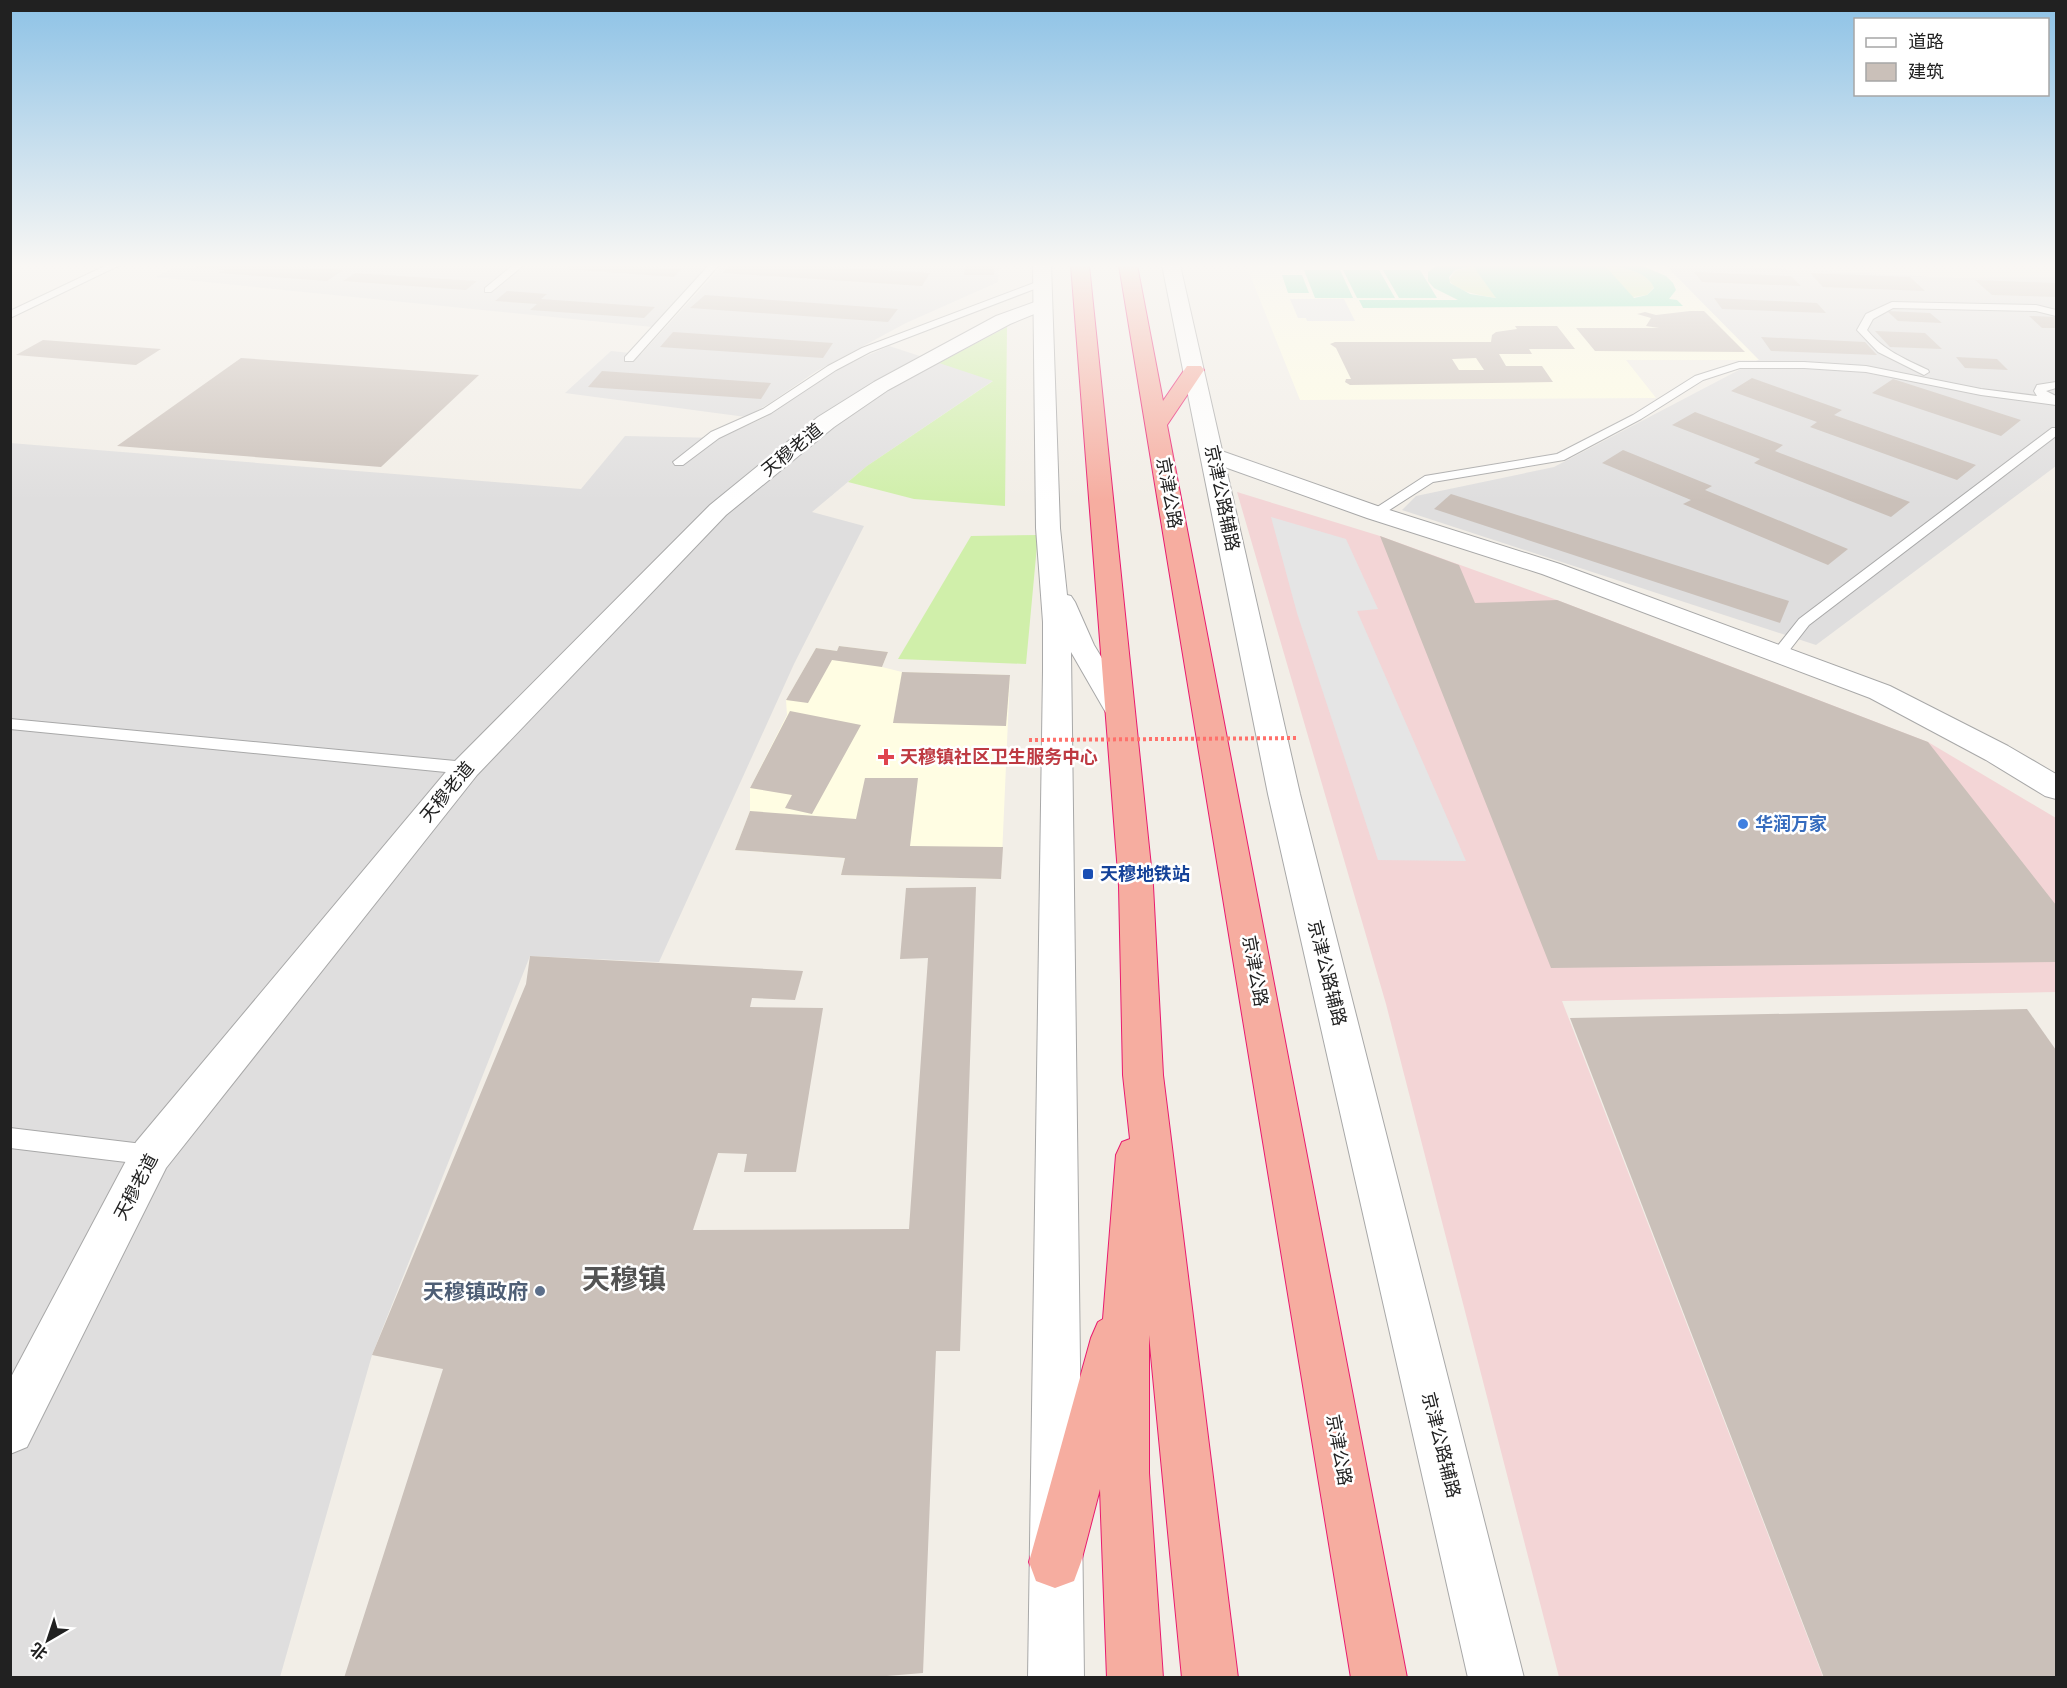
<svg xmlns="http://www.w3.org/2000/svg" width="2067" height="1688" viewBox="0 0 2067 1688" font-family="Rubik,'Noto Sans SC',sans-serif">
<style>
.residential{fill:#dfdede}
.commercial{fill:#f3d5d6}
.education{fill:#fffde3}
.grass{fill:#d0efaa}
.pitch{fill:#7fe6b8;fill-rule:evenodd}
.parking{fill:#e5e5e5}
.building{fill:#cac0b9;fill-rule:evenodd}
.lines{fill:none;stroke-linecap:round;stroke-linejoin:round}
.service-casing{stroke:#a8a8a8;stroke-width:2}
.minor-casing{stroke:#a8a8a8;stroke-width:2}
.tertiary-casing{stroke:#a8a8a8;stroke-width:2}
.trunk-casing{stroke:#e91a6e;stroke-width:2}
.service{fill:#fff;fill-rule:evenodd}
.minor{fill:#fff;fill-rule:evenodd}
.tertiary{fill:#fff;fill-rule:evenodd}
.trunk{fill:#f6ada0;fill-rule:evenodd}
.path-bridge{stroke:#ff716b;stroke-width:4;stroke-dasharray:3 3;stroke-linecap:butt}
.health-dot{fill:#e0444e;stroke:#fff;stroke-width:2}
.shop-dot{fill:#3f7fe0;stroke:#fff;stroke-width:2}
.transit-dot{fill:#1a4fb4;stroke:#fff;stroke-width:2}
.service-dot{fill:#5c6f8a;stroke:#fff;stroke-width:2}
.labels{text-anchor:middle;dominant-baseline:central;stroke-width:5;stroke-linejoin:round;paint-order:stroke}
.street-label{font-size:18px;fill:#212121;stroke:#fff}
.health-label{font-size:18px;font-weight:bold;fill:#be3a42;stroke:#fff;text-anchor:start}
.shop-label{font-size:18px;font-weight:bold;fill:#366cbe;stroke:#fff;text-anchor:start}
.transit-label{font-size:18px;font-weight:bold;fill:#164399;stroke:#fff;text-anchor:start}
.near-service-label{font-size:21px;font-weight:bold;fill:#4e5e75;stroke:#fff;text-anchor:end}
.near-district-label{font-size:28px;font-weight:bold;fill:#545454;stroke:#fff}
</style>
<rect width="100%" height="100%" fill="#f2eee7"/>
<g class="residential">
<polygon points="178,265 709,265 652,327 156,277"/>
<polygon points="723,265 999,265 998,282 906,323 815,372 770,403 746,417 565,393 611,351 641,354"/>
<polygon points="1665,265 1706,265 1957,278 2056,277 2056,466 1816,645 1402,510 1416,496 1554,467 1758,360"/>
<polygon points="889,346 994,380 867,466 812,512 864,526 794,664 659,962 530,956 372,1355 280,1677 11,1677 10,443 581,489 625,436 720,438 766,417 839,368"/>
</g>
<polygon class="commercial" points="1237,492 1380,536 1557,600 1928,742 2056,818 2056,992 1562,1001 1823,1677 1559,1677 1386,1004"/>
<g class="education">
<polygon points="1246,265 1665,265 1759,360 1626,360 1656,398 1300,400"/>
<polygon points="839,646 888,652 882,667 902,672 1010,675 1001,879 841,875 845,858 735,850 750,811 750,788 787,715 786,700 816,648 837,651"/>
</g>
<g class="grass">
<path d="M1602 265C1618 268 1648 270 1654 287L1647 295 1627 298C1592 298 1467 309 1449 280L1455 271 1471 266Z"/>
<polygon points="1007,327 1005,506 914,499 848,482 867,466 993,381 939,363"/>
<polygon points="1038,535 1026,664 898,659 971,536"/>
</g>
<g class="pitch">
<path d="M1438 265H1640L1666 276 1673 283 1676 290 1669 299 1677 300 1683 306 1363 308 1359 300H1458L1434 288 1428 281V272ZM1473 266 1496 298 1470 294 1450 283 1449 277 1455 270ZM1605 266C1620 267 1648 271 1654 288L1647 295 1634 298Z"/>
<polygon points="1304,270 1340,270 1353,298 1315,298"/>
<polygon points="1343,270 1379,270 1395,298 1357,298"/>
<polygon points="1383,270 1420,270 1437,298 1399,298"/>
<polygon points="1282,275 1302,275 1309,293 1288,293"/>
</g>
<g class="parking">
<polygon points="1290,299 1344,299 1355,321 1307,321 1306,318 1298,318"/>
<polygon points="1271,517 1346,539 1378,609 1357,611 1466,861 1378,860 1297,613"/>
</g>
<g class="building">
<polygon points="197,265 268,265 343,270 327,281 218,273 225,270 193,267"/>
<polygon points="570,265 616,265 681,269 674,277 564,269"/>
<polygon points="730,265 808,265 930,273 922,286 723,273"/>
<polygon points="965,265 994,265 994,275 964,275"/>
<polygon points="1694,272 1791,276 1801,286 1702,282"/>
<polygon points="355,273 477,281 466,290 343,281"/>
<polygon points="1810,273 1910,277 1925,291 1823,287"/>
<polygon points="1975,280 2056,283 2056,297 1992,295"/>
<polygon points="507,291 547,294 541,299 655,307 644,318 530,310 537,304 495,301"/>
<polygon points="705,295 898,309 888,322 690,308"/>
<polygon points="1714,298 1817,303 1826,313 1722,309"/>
<polygon points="1690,311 1704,311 1745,352 1595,351 1576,328 1659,328 1646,326 1651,318 1637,314 1645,312 1656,315"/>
<polygon points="1887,311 1930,313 1942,323 1898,321"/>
<polygon points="2029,316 2056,317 2056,328 2042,328"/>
<path d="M1515 326H1557L1575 349H1529L1532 354H1499L1506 366H1542L1553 382 1350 385 1345 382 1346 379H1351L1336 348 1330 344 1335 342H1491L1492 335 1496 332 1517 329ZM1476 358 1484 370H1459L1452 359Z"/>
<polygon points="1875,331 1925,333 1942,349 1890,347"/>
<polygon points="673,332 833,343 823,358 660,347"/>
<polygon points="1761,337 1865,342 1877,355 1771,351"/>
<polygon points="43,340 161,349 136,365 16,355"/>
<polygon points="1956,357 1997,359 2008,370 1965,368"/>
<polygon points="241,358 479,375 381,467 117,446"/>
<polygon points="602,371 771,383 761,399 588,387"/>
<polygon points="1752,378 1842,410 1834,415 1976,465 1957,480 1810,427 1817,422 1731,391"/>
<polygon points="1893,379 2021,420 2001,436 1872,393"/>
<polygon points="1695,412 1783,445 1775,451 1910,502 1891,517 1754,463 1760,459 1672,425"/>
<polygon points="1623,450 1712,486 1705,490 1848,549 1828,565 1683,504 1691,500 1602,463"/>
<polygon points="1451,494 1789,601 1780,623 1434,509"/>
<polygon points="1380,536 1459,565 1475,603 1557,600 1928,742 2056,905 2056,962 1551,968"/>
<polygon points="839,646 888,652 882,667 832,660 808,703 786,700 816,648 837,651"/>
<polygon points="902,672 1010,675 1006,726 893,723"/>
<polygon points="790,711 861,725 812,814 785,808 792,795 750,788"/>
<polygon points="865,778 918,778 910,846 1003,847 1001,879 841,875 845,858 735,850 750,811 856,819"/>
<polygon points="976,887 960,1351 936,1351 923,1673 863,1678 344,1678 443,1369 372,1355 526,984 530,956 803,971 795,1000 752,998 750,1007 823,1008 796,1172 744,1172 747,1154 718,1153 693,1230 909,1229 928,958 900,959 906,888"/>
<polygon points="2027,1009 2056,1050 2056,1678 1824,1678 1570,1018"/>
</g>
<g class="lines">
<g class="service-casing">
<g id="service">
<polygon points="107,265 120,265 10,318 10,311"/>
<polygon points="513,265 524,265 491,292 485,292 485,288"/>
<polygon points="709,265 719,265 633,361 625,361 625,357"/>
<polygon points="1042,280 1047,283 1045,285 870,352 836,370 771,413 719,438 683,465 675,465 673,462 711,432 763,409 828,366 862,348"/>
<path d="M1892 302 2036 305 2056 310V316L2036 311 1893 308 1873 319 1867 330C1883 350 1905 359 1928 370L1929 372 1924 375 1878 352 1857 330 1866 314Z"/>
<polygon points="1739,362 1804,362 1866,366 1981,389 2037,396 2034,391 2037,385 2056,382 2056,388 2046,391 2056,396 2056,405 1981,395 1866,372 1804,368 1740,368 1703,380 1641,419 1564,460 1433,482 1380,516 1370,516 1368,513 1425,476 1557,454 1633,415 1695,376"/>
<polygon points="2052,428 2056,428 2056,436 1809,625 1785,656 1775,656 1772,653 1799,619"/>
<polygon points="10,719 466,762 472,764 474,768 472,772 466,774 10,729"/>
<polygon points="10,1128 151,1145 159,1148 162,1155 159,1162 151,1165 10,1148"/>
</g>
</g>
<g class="minor-casing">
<g id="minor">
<polygon points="1043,299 1049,300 1052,304 1049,308 1010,324 956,353 888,390 834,427 726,515 477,775 166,1168 27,1447 10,1454 10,1379 136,1142 455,761 710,505 818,417 874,382 996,316"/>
<polygon points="1213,448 1383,508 1560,564 1890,686 2008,746 2056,774 2056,799 2045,796 1986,760 1870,698 1542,574 1367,518 1205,460 1202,455 1205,450"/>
</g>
</g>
<g class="tertiary-casing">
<g id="tertiary">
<polygon points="1033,265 1051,265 1060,528 1067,595 1071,596 1075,602 1094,645 1134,711 1129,718 1119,720 1109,718 1071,652 1084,1678 1028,1678 1043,671 1043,622 1036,528"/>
<polygon points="1162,265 1180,265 1300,794 1524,1678 1468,1678 1268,794"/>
</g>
</g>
<g class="trunk-casing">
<g id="trunk">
<polygon points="1071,265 1089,265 1153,886 1163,1075 1238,1678 1182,1678 1149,1335 1149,1473 1163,1678 1107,1678 1100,1489 1081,1562 1074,1581 1055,1588 1036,1581 1029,1562 1091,1338 1098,1322 1103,1319 1116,1155 1122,1142 1130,1139 1123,1075 1119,886"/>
<polygon points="1119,265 1137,265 1163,401 1187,366 1201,366 1204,370 1167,425 1407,1678 1351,1678"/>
</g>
</g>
<use href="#service" class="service"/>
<use href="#minor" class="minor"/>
<use href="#tertiary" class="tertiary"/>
<use href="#trunk" class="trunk"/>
<polyline class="path-bridge" points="1029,740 1299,738"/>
</g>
<linearGradient id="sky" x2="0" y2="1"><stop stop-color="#8dc2e6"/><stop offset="0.53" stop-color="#f9f7f4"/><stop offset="1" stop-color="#f9f7f4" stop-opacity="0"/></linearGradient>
<rect width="2067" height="501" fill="url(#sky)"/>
<path class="health-dot" d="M883 748h6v6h6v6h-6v6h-6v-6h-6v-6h6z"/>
<circle class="shop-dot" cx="1743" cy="824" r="6"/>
<rect class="transit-dot" x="1082" y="868" width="12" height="12" rx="3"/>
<circle class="service-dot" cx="540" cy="1291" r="6"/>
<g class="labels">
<g class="street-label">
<text transform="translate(792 450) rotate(-39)">天穆老道</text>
<text transform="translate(1169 493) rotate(80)">京津公路</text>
<text transform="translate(1222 498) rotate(78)">京津公路辅路</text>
<text transform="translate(447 792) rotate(-50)">天穆老道</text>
<text transform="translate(1255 971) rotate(80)">京津公路</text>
<text transform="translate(1327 973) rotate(76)">京津公路辅路</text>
<text transform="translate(136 1187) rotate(-62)">天穆老道</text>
<text transform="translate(1441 1445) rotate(76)">京津公路辅路</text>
<text transform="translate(1339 1450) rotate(80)">京津公路</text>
</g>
<g class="health-label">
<text x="900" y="757">天穆镇社区卫生服务中心</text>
</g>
<g class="shop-label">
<text x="1755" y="824">华润万家</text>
</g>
<g class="transit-label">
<text x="1100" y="874">天穆地铁站</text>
</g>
<g class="near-service-label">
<text x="528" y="1291">天穆镇政府</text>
</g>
<g class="near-district-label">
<text x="624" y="1279">天穆镇</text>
</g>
</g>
<rect width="2067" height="1688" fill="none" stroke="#212121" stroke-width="24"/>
<rect x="1854" y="18" width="195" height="78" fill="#ffffff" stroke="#a6a6a6" stroke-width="1.5"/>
<rect x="1866" y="38" width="30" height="9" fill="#ffffff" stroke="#a6a6a6" stroke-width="1.5"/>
<text x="1908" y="48" font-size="18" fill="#212121">道路</text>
<rect x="1866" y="63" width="30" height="18" fill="#cac0b9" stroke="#a6a6a6" stroke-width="1.5"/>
<text x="1908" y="78" font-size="18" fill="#212121">建筑</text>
<g transform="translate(48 1640) rotate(219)" stroke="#ffffff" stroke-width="4.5" paint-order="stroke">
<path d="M0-4.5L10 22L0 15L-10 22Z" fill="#212121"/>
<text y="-9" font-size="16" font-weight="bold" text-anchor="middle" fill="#212121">北</text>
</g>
</svg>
